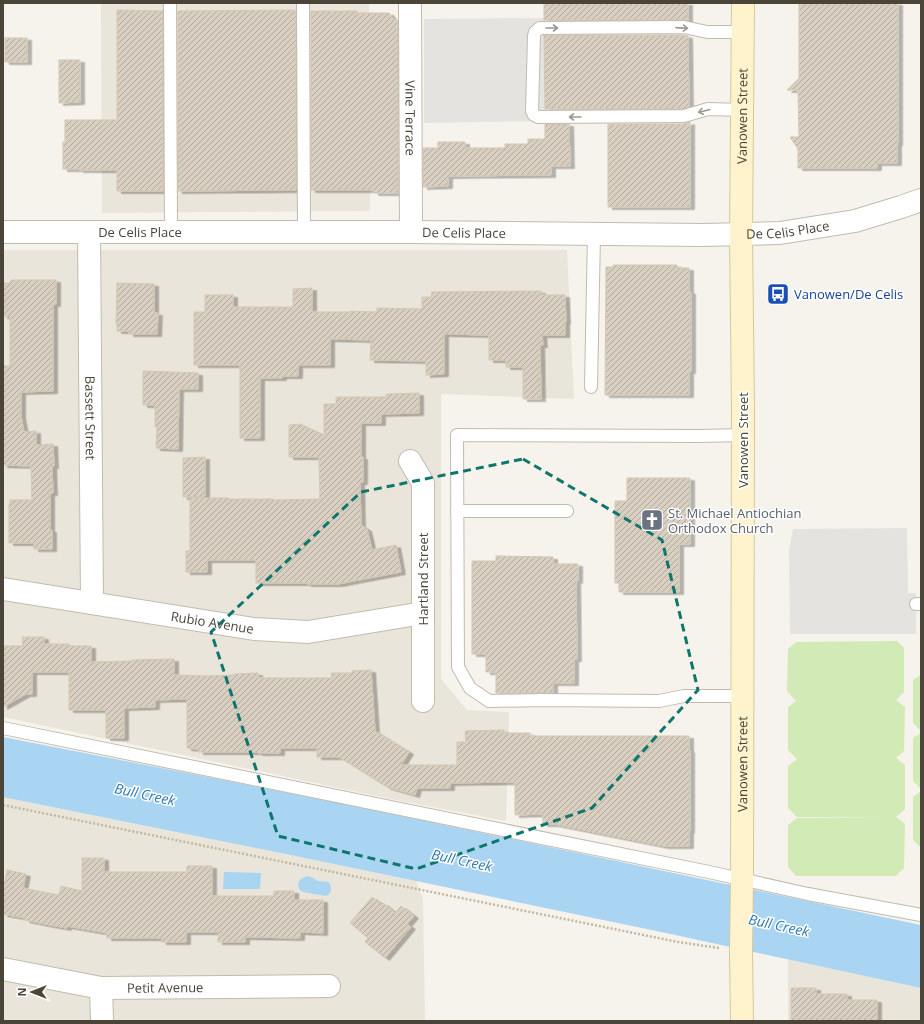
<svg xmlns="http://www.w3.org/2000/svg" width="924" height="1024" viewBox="0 0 924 1024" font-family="'Open Sans',sans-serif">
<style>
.residential{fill:#eae5da}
.park{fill:#d2eab5}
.parking{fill:#e5e3e0}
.water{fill:#a9d4f2}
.building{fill:url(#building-hatch);stroke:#d3c7b4;filter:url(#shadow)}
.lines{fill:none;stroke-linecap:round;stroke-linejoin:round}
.lane-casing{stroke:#c2bbae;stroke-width:14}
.street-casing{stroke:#c2bbae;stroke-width:24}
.secondary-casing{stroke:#d6c79b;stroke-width:24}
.path{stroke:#c4b79f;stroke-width:2.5;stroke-dasharray:2 2;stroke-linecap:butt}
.lane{stroke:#fff;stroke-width:12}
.street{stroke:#fff;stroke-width:22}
.secondary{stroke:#fff3cd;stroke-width:22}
.oneway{stroke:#9c9892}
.marked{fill:none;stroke:#0f766e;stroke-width:3;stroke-dasharray:8 5;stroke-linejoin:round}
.labels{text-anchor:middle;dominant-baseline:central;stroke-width:3;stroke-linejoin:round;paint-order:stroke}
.street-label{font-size:13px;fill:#4b4439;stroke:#fff}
.transit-label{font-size:13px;fill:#164399;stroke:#fff;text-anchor:start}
.worship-label{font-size:13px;fill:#5b616d;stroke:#fff;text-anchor:start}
.water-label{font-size:14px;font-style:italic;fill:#2e7ab2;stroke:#fff}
</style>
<defs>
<pattern id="building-hatch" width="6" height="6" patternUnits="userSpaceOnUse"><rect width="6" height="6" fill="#d8cfc1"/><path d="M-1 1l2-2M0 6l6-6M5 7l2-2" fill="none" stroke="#b1aa9e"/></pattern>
<filter id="shadow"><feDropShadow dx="4.5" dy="2.5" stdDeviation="0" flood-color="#0004"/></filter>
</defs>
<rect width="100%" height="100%" fill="#f6f3ec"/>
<g class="residential">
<polygon points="101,3 369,3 370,211 102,213"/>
<polygon points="3,250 567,250 574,399 441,394 441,679 467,710 509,712 506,821 396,800 3,717"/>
<polygon points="3,795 416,881 423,899 425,1021 3,1021"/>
<polygon points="788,959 921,988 921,1021 788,1021"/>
</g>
<g class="park">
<polygon points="897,641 904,648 904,692 896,700 905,707 904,751 896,758 905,765 905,809 896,817 905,824 904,868 896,876 796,876 788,867 788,825 797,818 895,817 797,817 788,808 788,766 797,759 788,750 788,707 796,701 787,691 788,649 796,642"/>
<polygon points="921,675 921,731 913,723 913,680"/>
<polygon points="921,733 921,789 913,781 913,738"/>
<polygon points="921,791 921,848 913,840 913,797"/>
</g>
<g class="parking">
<polygon points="544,18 545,121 424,123 424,19"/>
<polygon points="907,528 908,593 916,593 916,634 790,634 789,551 793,529"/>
</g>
<g class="water">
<polygon points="3,737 340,803 921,925 921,988 666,933 281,853 3,797"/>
<polygon points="224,872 261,873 260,889 223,889"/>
<path d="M308 876 313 878 318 881 329 882C332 888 332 893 326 896L303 892 299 889 298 884C300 879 303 877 308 876Z"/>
</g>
<g class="building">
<rect x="544" y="3" width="144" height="17"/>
<polygon points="799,3 898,3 898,143 897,144 897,163 877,163 877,168 798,168 798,149 790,137 799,137 798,90 787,90 799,78"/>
<polygon points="117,10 163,11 163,191 117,191 117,170 79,170 79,169 63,169 63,142 65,142 65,120 117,120"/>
<polygon points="294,10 294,11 296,11 296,190 178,191 178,11"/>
<polygon points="311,11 357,11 357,13 389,13 394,20 398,21 398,193 374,193 374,190 311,190"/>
<polygon points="544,35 683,35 688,36 689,107 683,109 545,109"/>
<rect x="5" y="38" width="22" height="24"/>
<polygon points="59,60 80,60 80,102 59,103"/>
<polygon points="690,122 690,207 608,207 608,124 684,124"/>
<polygon points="545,124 569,124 570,166 551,166 551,175 448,176 448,186 423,187 423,148 438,148 438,142 465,142 465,148 505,148 505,144 528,144 528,139 545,139"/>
<polygon points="613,265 677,265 677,268 689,268 689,291 691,292 691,371 689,371 689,395 605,395 606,267 613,267"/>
<polygon points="11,280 56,280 56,304 53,304 53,391 21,392 21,416 24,432 36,431 36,445 53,444 54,466 52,466 53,493 50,493 50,530 52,530 52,549 34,549 34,543 9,543 9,504 10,504 10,500 32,500 31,466 3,465 3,366 10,366 10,316 3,316 3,283 10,283"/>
<polygon points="117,283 154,284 154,313 158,313 157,334 129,334 129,331 117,331 117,324 116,324"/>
<polygon points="312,288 312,312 350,312 350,311 377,312 377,308 422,309 422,297 431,297 432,292 541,291 541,295 565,295 566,322 565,322 565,335 542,335 543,345 540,345 541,399 523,399 523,367 506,367 506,360 489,360 489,335 444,334 444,374 426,375 426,361 370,360 371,340 330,339 330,365 298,365 298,376 282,376 282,378 260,378 260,438 240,438 240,365 194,365 194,312 205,312 205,295 233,295 233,307 293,307 293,289"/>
<polygon points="143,371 198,373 198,389 179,389 178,449 156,448 157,427 155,427 155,405 143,405"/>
<polygon points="419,393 419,413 381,414 381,423 361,423 361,457 363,457 363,482 360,482 361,525 367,529 372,550 396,545 401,572 338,584 307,584 307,583 256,583 256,560 207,560 207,572 186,572 186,551 190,551 190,498 228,498 228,499 273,499 273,500 320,499 319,457 289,457 289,425 300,424 324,435 324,404 336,404 336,397 386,397 386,394"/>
<polygon points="205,457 205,496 183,497 183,458"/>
<polygon points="627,478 690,478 690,544 679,544 679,592 619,592 619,583 615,583 615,501 627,501"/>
<polygon points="496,556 553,557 553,564 578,564 578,581 576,581 577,659 574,659 574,683 553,683 553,693 496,693 496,672 486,672 486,654 472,654 472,561 496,561"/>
<polygon points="22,637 44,637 44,644 69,644 69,646 91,646 91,662 132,661 132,660 174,659 174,675 208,676 234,675 234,674 258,673 258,678 332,678 331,673 352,673 352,671 371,670 375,731 409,752 401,765 457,765 457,742 466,742 465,731 504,730 504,733 530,733 530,736 689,736 689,750 690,750 690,831 689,831 689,846 664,846 554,824 543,824 543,814 515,815 515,782 450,783 450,788 417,788 415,795 387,787 339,757 317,757 317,748 280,748 280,753 258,753 258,752 199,752 199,749 187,748 187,699 155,700 155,707 124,708 124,738 106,738 106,710 69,710 69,672 32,672 32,694 26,694 3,707 3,646 23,646"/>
<polygon points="82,858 104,858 104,872 187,872 187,866 212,866 212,896 274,896 274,891 294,891 294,900 323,900 323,933 300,932 300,938 245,937 245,942 218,942 218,932 186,932 186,942 162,942 162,938 107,938 107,933 67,926 67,928 50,925 25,920 25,918 3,914 3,881 5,882 7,870 26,874 23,888 59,895 61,886 82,891"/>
<polygon points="372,897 382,905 383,903 395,913 401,906 414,916 407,924 411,927 385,958 365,942 368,938 350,923"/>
<polygon points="791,988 816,988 816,994 847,994 847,1000 877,1000 877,1021 791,1021"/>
</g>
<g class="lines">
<g class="lane-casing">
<g id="lane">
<polyline points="170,3 171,232"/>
<polyline points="303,3 304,232"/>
<polyline points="743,110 708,109 684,116 538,117 534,115 532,111 534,36 535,32 540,28 684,27 707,32 743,32"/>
<polyline points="591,387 594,234"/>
<polyline points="457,511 567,511"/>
<polyline points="916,604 921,604"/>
<polyline points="742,696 684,696 659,701 543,700 489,701 470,688 458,667 457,435 700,436 743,435"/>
<polyline points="3,728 709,872 808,894 921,915"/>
</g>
</g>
<g class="street-casing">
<g id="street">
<path id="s1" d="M410 3 411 232"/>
<path id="s2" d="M3 232H411L703 235 780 233 855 221 901 207 921 200"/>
<path id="s3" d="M89 232 92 603"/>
<polyline points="410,461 423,483 423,701"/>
<path id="s4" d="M3 589 254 629 308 632 423 613"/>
<path id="s5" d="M3 969 101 988 329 986"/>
<polyline points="101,988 102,1021"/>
</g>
</g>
<g class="secondary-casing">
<g id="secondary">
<path id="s6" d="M742 1021 741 952 742 879 743 410 741 234 743 3"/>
</g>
</g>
<polyline class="path" points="3,805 678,942 719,948"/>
<use href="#lane" class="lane"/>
<use href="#street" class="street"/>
<use href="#secondary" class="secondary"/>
</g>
<defs><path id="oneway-shaft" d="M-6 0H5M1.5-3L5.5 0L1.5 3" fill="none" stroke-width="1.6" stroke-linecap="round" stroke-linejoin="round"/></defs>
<g class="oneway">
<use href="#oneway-shaft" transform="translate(552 28)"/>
<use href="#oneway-shaft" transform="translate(682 28) rotate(4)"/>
<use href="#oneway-shaft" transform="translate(704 111) rotate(166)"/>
<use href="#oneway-shaft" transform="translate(575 117) rotate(180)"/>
</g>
<path class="marked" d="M523 459 662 540 698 690 592 808 416 869 278 836 211 632 361 492Z"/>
<defs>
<g id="bus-square" transform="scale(1.15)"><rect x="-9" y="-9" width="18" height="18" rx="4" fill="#1a4fb4" stroke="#fff"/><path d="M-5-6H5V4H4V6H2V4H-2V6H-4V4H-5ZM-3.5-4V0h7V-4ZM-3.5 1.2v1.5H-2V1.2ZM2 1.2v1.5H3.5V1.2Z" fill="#fff"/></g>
<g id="church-square" transform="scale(1.15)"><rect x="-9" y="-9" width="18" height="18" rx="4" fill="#6b7280" stroke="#fff"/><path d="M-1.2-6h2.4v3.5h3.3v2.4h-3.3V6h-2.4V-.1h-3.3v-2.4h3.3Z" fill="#fff"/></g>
</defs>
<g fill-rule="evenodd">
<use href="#bus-square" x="778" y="294"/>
<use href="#church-square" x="652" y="520"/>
</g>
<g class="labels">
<g class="street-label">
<text stroke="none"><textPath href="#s6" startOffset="905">Vanowen Street</textPath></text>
<text stroke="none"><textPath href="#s1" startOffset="115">Vine Terrace</textPath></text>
<text stroke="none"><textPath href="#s2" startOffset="785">De Celis Place</textPath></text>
<text stroke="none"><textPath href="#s2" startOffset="137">De Celis Place</textPath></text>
<text stroke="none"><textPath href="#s2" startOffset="461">De Celis Place</textPath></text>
<text stroke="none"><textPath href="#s3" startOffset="186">Bassett Street</textPath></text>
<text transform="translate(743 440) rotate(-90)">Vanowen Street</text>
<text transform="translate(423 579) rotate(-90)">Hartland Street</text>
<text stroke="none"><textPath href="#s4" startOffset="212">Rubio Avenue</textPath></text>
<text stroke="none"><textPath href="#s6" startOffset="257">Vanowen Street</textPath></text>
<text stroke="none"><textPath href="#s5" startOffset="164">Petit Avenue</textPath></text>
</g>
<g class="transit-label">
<text x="794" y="294">Vanowen/De Celis</text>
</g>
<g class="worship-label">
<text x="668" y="513">St. Michael Antiochian<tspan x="668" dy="15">Orthodox Church</tspan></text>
</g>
<g class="water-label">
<text transform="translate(145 794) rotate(12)">Bull Creek</text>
<text transform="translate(462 860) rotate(12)">Bull Creek</text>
<text transform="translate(779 925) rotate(12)">Bull Creek</text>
</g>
</g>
<rect width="924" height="1024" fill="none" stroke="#4b4439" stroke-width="8"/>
<g transform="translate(32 992) rotate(270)" stroke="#ffffff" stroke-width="3" paint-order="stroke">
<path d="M0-3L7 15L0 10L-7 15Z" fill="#4b4439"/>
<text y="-6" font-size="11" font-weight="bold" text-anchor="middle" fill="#4b4439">N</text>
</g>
</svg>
